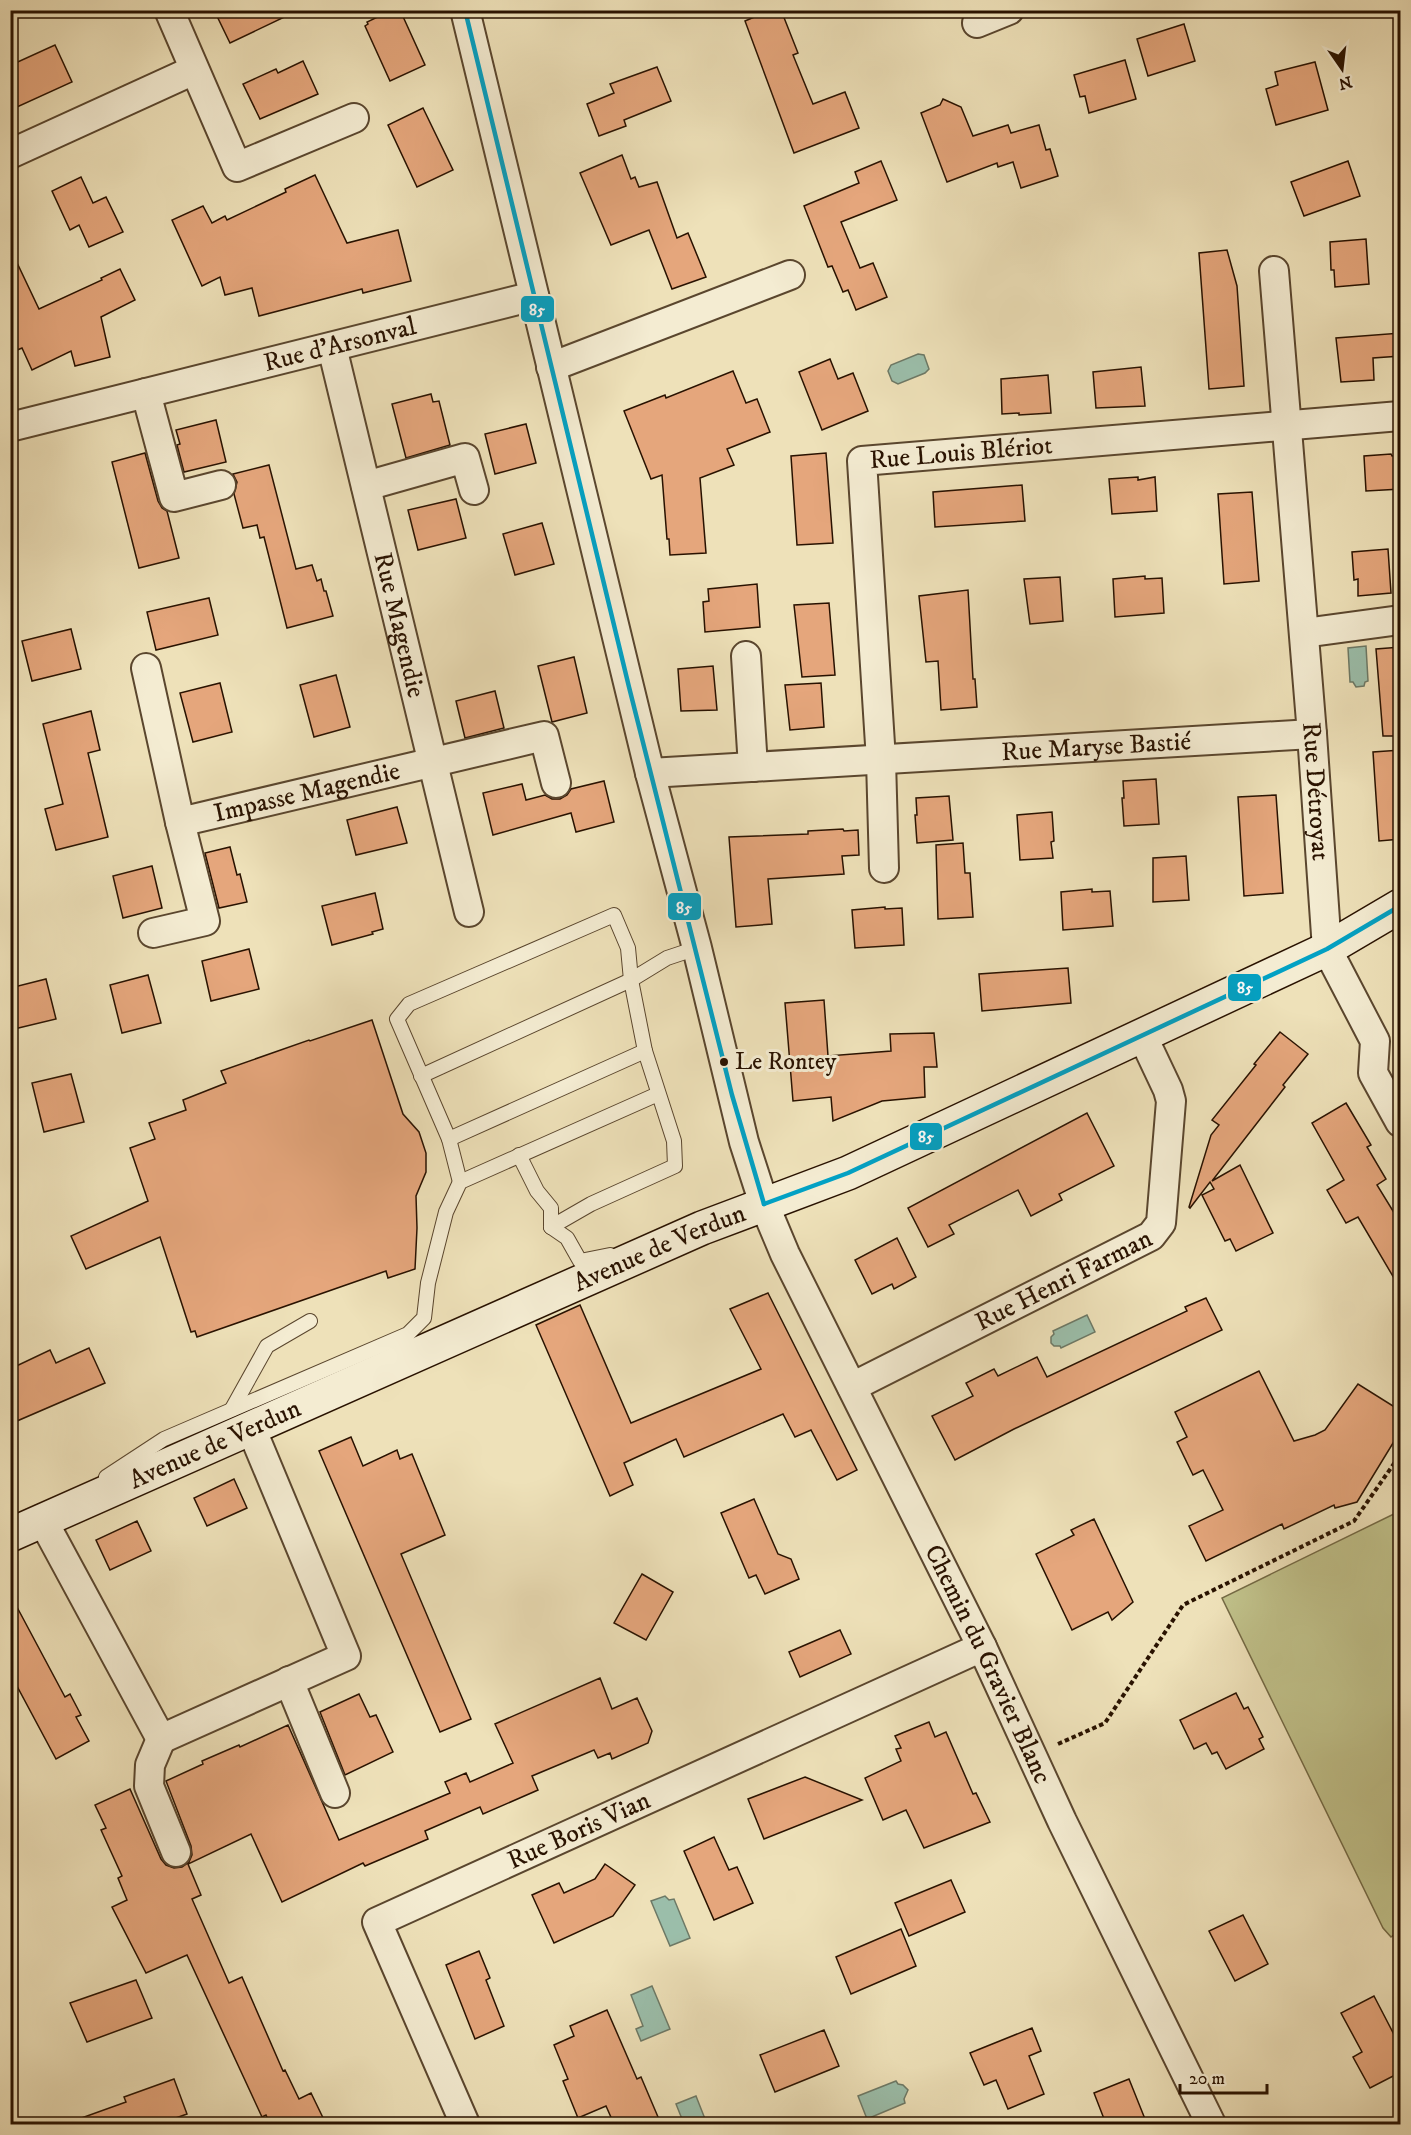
<svg xmlns="http://www.w3.org/2000/svg" width="1411" height="2135" viewBox="0 0 1411 2135" font-family="'IM FELL DW Pica',serif">
<style>
.green{fill:#c0c18a;stroke:#746a45;stroke-width:1.5}
.water{fill:#9bbeaa;stroke:#6d7966;stroke-width:1.5}
.building{fill:#e5a67c;stroke:#291200;stroke-width:1.5}
.lines{fill:none;stroke-linecap:round;stroke-linejoin:round}
.lane-casing{stroke:#5a462e;stroke-width:16}
.street-casing{stroke:#5a462e;stroke-width:32}
.secondary-casing{stroke:#291200;stroke-width:36}
.path{stroke:#291200;stroke-width:4;stroke-dasharray:4.5 3;stroke-linecap:butt}
.lane{stroke:#f4ecd2;stroke-width:14}
.street{stroke:#f4ecd2;stroke-width:28}
.secondary{stroke:#f4ecd2;stroke-width:33}
.bus-1-casing{stroke:#f4ecd2;stroke-width:9}
.bus-1{stroke:#02a1c4;stroke-width:4.5}
.bus-dot{fill:#291200;stroke:#f4ecd2;stroke-width:2}
.labels{text-anchor:middle;dominant-baseline:central;stroke-width:6;stroke-linejoin:round;paint-order:stroke}
.bus-label{font-size:24px;fill:#291200;stroke:#f4ecd2;text-anchor:start}
.street-label{font-size:26px;fill:#291200;stroke:#f4ecd2}
.line-badge{stroke:#f4ecd2;stroke-width:2}
.badge-label{font-size:16px;text-anchor:middle;font-weight:bold;fill:#fff}
</style>
<rect width="100%" height="100%" fill="#eee1b9"/>
<filter id="stains"><feTurbulence type="fractalNoise" baseFrequency=".00333" numOctaves="4"/><feColorMatrix values="0 0 0 0 .2 0 0 0 0 .09 0 0 0 0 .02 0 0 0 .5 -.17"/></filter>
<radialGradient id="worn" r=".72"><stop offset=".6" stop-color="#630" stop-opacity="0"/><stop offset="1" stop-color="#630" stop-opacity=".3"/></radialGradient>
<polygon class="green" points="1400,1511 1400,1930 1391,1937 1383,1928 1222,1598"/>
<g class="water">
<polygon points="918,354 924,355 929,369 925,373 898,384 892,381 888,371 891,365"/>
<polygon points="1366,646 1368,681 1365,682 1364,686 1356,687 1353,682 1350,682 1348,648"/>
<polygon points="1087,1315 1095,1332 1061,1348 1060,1346 1054,1346 1051,1343 1051,1337 1054,1334 1053,1331"/>
<polygon points="665,1896 669,1900 674,1899 690,1938 670,1946 651,1901"/>
<polygon points="652,1986 670,2029 641,2041 636,2029 643,2026 631,1995"/>
<polygon points="896,2081 898,2084 903,2085 908,2090 904,2099 905,2103 867,2119 858,2096"/>
<polygon points="696,2096 707,2124 684,2124 676,2104"/>
</g>
<g class="building">
<polygon points="214,10 299,10 230,43"/>
<polygon points="392,10 400,10 425,65 390,81 365,26 368,24 367,22"/>
<polygon points="771,10 781,10 798,53 793,55 813,104 845,92 859,128 794,153 745,21"/>
<polygon points="1184,24 1195,61 1148,76 1137,39"/>
<polygon points="55,45 72,82 17,107 11,92 11,65"/>
<polygon points="1125,60 1136,99 1089,113 1085,96 1080,97 1074,75"/>
<polygon points="303,61 318,94 260,119 243,84 276,69 278,73"/>
<polygon points="1315,62 1328,110 1276,125 1266,89 1278,85 1275,72"/>
<polygon points="657,67 671,101 624,120 626,126 599,136 587,104 614,93 610,84"/>
<polygon points="943,99 961,107 973,136 1008,125 1011,133 1039,125 1046,150 1050,149 1058,176 1021,188 1013,162 998,167 997,163 947,182 921,113 940,105"/>
<polygon points="423,108 453,170 417,187 388,125"/>
<polygon points="622,155 631,179 635,177 639,187 657,182 677,238 688,233 706,277 672,289 649,230 611,245 580,173"/>
<polygon points="881,161 897,200 841,222 860,268 873,263 887,297 856,310 848,290 843,292 832,266 828,267 804,206 859,183 855,172"/>
<polygon points="1348,161 1360,196 1304,216 1291,182"/>
<polygon points="315,175 347,243 398,230 411,281 363,293 362,289 259,316 252,288 225,295 220,277 202,286 172,220 203,206 212,223 225,216 227,220 286,192 285,189"/>
<polygon points="81,177 93,203 106,197 123,232 89,247 79,225 70,230 52,191"/>
<polygon points="1366,239 1369,284 1335,287 1334,270 1331,270 1330,242"/>
<polygon points="10,248 39,309 102,280 101,278 120,269 135,300 101,317 110,357 75,366 71,351 32,370 22,348 10,353"/>
<polygon points="1227,250 1237,286 1244,386 1209,389 1199,253"/>
<polygon points="1401,333 1401,356 1373,358 1374,380 1341,382 1336,338"/>
<polygon points="830,359 838,379 853,373 868,411 822,430 799,372"/>
<polygon points="1141,367 1145,406 1096,408 1093,372"/>
<polygon points="733,371 746,403 757,399 770,432 727,449 734,465 700,478 706,553 670,555 669,539 667,539 662,475 651,479 624,411 665,395 666,398"/>
<polygon points="1048,375 1051,413 1019,415 1019,413 1002,414 1001,379"/>
<polygon points="431,394 433,402 439,401 450,445 406,458 392,404"/>
<polygon points="216,420 226,462 184,472 177,445 180,444 176,430"/>
<polygon points="526,424 536,463 495,474 485,434"/>
<polygon points="145,453 158,501 162,508 167,511 179,558 139,568 112,462"/>
<polygon points="826,453 833,543 797,545 791,456"/>
<polygon points="1391,454 1392,456 1401,455 1401,489 1366,491 1364,456"/>
<polygon points="269,465 296,569 312,565 317,581 321,579 324,591 326,591 333,616 287,628 264,537 260,538 257,525 243,528 234,494 237,482 233,474"/>
<polygon points="1138,477 1138,480 1155,477 1157,511 1112,514 1109,479"/>
<polygon points="1022,485 1025,521 935,527 933,492"/>
<polygon points="1252,492 1259,581 1224,584 1218,494"/>
<polygon points="456,499 466,538 418,550 408,510"/>
<polygon points="542,523 554,564 515,575 503,534"/>
<polygon points="1388,549 1391,593 1358,596 1358,579 1354,580 1352,552"/>
<polygon points="1145,576 1145,579 1162,578 1164,613 1115,617 1113,579"/>
<polygon points="1060,577 1063,621 1030,624 1024,579"/>
<polygon points="757,584 760,627 705,632 703,602 709,601 708,589"/>
<polygon points="968,590 973,679 975,679 977,707 941,710 938,661 926,662 919,596"/>
<polygon points="209,598 218,635 156,650 147,612"/>
<polygon points="829,603 835,675 802,677 794,605"/>
<polygon points="71,629 81,669 32,681 22,641"/>
<polygon points="1401,647 1401,736 1383,736 1376,649"/>
<polygon points="574,657 587,713 552,722 538,666"/>
<polygon points="713,666 717,710 681,711 678,669"/>
<polygon points="336,675 350,727 314,737 300,685"/>
<polygon points="220,683 232,732 193,742 180,693"/>
<polygon points="821,683 824,727 790,730 785,685"/>
<polygon points="495,691 504,728 465,738 456,701"/>
<polygon points="91,711 100,750 88,753 108,837 56,850 45,809 63,804 43,724"/>
<polygon points="1401,750 1401,839 1379,841 1373,752"/>
<polygon points="1156,779 1159,824 1124,826 1122,798 1124,798 1123,781"/>
<polygon points="604,781 614,822 576,832 571,813 493,835 483,793 522,784 526,800 545,795 552,799 560,799 567,795 571,789"/>
<polygon points="1276,795 1283,893 1244,896 1238,797"/>
<polygon points="949,796 953,840 917,843 915,815 917,815 916,798"/>
<polygon points="397,807 407,843 356,855 347,820"/>
<polygon points="1052,812 1054,841 1051,842 1053,858 1020,860 1017,815"/>
<polygon points="843,829 844,831 858,830 859,855 842,856 844,874 768,879 772,924 736,927 729,837 808,834 808,831"/>
<polygon points="963,843 965,873 970,873 973,917 938,919 936,845"/>
<polygon points="230,847 237,875 240,874 247,902 219,908 205,853"/>
<polygon points="1186,856 1189,900 1153,902 1153,858"/>
<polygon points="152,866 162,908 123,918 113,876"/>
<polygon points="1092,889 1092,892 1110,891 1113,926 1063,930 1061,892"/>
<polygon points="375,893 383,929 372,932 373,934 332,945 322,906"/>
<polygon points="885,907 885,909 902,908 904,945 855,948 852,910"/>
<polygon points="249,949 259,989 211,1001 202,961"/>
<polygon points="1068,968 1071,1003 982,1011 979,974"/>
<polygon points="148,975 161,1023 122,1033 110,985"/>
<polygon points="46,979 56,1019 10,1030 10,988"/>
<polygon points="824,1000 828,1056 891,1051 890,1034 934,1033 937,1067 924,1067 925,1097 882,1101 833,1121 831,1097 793,1101 785,1003"/>
<polygon points="372,1020 403,1114 419,1132 426,1153 426,1172 416,1196 417,1228 415,1269 388,1278 386,1271 197,1337 195,1331 191,1332 160,1237 86,1269 71,1236 148,1201 130,1148 155,1139 149,1123 186,1110 183,1100 226,1083 221,1071 309,1040 310,1041"/>
<polygon points="1280,1032 1308,1054 1283,1085 1285,1087 1212,1181 1240,1165 1273,1233 1236,1251 1230,1239 1225,1241 1202,1195 1214,1189 1210,1182 1190,1208 1189,1207 1211,1135 1219,1125 1212,1120 1256,1065 1254,1064"/>
<polygon points="71,1074 84,1122 44,1132 32,1083"/>
<polygon points="1346,1103 1371,1145 1367,1147 1386,1179 1377,1185 1401,1224 1401,1290 1358,1217 1346,1223 1327,1190 1344,1180 1312,1123"/>
<polygon points="1087,1113 1114,1166 1059,1194 1062,1200 1031,1216 1018,1190 949,1225 954,1234 928,1247 908,1208"/>
<polygon points="897,1238 916,1277 894,1289 892,1284 872,1294 855,1260"/>
<polygon points="768,1293 857,1470 837,1480 811,1430 795,1437 783,1414 684,1457 676,1439 624,1463 633,1485 610,1496 536,1325 580,1305 631,1423 761,1369 730,1309"/>
<polygon points="1206,1298 1222,1330 1014,1429 955,1460 932,1416 973,1396 966,1383 994,1369 998,1376 1037,1357 1047,1377 1187,1311 1185,1307"/>
<polygon points="89,1348 105,1383 10,1424 10,1369 50,1350 56,1363"/>
<polygon points="1259,1371 1294,1441 1315,1435 1325,1430 1358,1384 1401,1411 1401,1430 1357,1502 1335,1508 1334,1505 1284,1529 1282,1524 1206,1561 1189,1526 1223,1510 1203,1470 1193,1475 1177,1442 1187,1437 1175,1412"/>
<polygon points="351,1437 363,1466 397,1450 400,1459 412,1454 445,1535 401,1554 471,1719 440,1732 319,1451"/>
<polygon points="234,1479 247,1508 207,1526 194,1498"/>
<polygon points="754,1499 778,1554 791,1559 799,1579 765,1594 756,1575 749,1578 721,1513"/>
<polygon points="1094,1519 1133,1602 1112,1620 1108,1612 1072,1630 1036,1554 1074,1535 1071,1530"/>
<polygon points="137,1521 151,1551 110,1570 96,1540"/>
<polygon points="642,1574 673,1592 646,1640 614,1623"/>
<polygon points="10,1594 65,1697 70,1694 81,1715 76,1717 89,1741 56,1759 10,1673"/>
<polygon points="840,1630 851,1654 800,1677 789,1652"/>
<polygon points="600,1678 612,1709 637,1698 652,1731 648,1743 612,1759 610,1753 598,1758 594,1750 532,1776 538,1790 483,1814 480,1807 425,1831 428,1839 365,1866 363,1863 282,1902 251,1834 188,1864 201,1895 192,1899 229,1983 242,1977 283,2071 285,2070 299,2099 311,2093 326,2124 270,2124 266,2115 262,2117 187,1955 146,1973 112,1907 127,1900 118,1878 122,1876 101,1830 106,1828 95,1805 130,1789 161,1859 166,1865 174,1868 182,1867 189,1862 192,1855 191,1846 166,1781 203,1764 202,1761 239,1745 240,1747 288,1725 339,1840 450,1793 445,1782 466,1773 470,1782 513,1763 495,1724"/>
<polygon points="1236,1693 1244,1709 1248,1707 1263,1737 1259,1739 1264,1749 1226,1769 1217,1752 1212,1754 1206,1743 1194,1749 1180,1720"/>
<polygon points="359,1694 370,1717 376,1715 393,1752 345,1775 320,1712"/>
<polygon points="929,1722 935,1737 946,1732 973,1794 976,1793 990,1822 924,1848 906,1810 883,1820 865,1778 901,1761 896,1749 901,1748 895,1736"/>
<polygon points="805,1777 862,1800 764,1839 748,1799"/>
<polygon points="714,1837 729,1870 737,1867 753,1903 714,1920 684,1851"/>
<polygon points="605,1864 635,1885 613,1916 554,1943 532,1895 559,1883 564,1893 595,1879"/>
<polygon points="951,1880 965,1912 909,1936 895,1903"/>
<polygon points="1243,1915 1268,1964 1235,1981 1209,1931"/>
<polygon points="901,1929 916,1966 851,1994 836,1957"/>
<polygon points="479,1951 490,1978 486,1980 504,2026 475,2039 446,1965"/>
<polygon points="136,1980 152,2018 87,2042 70,2003"/>
<polygon points="1374,1996 1401,2048 1401,2072 1370,2088 1353,2057 1362,2052 1341,2013"/>
<polygon points="607,2010 637,2079 641,2077 661,2124 614,2124 606,2106 578,2118 563,2081 568,2079 554,2045 574,2036 570,2026"/>
<polygon points="1032,2028 1041,2051 1029,2056 1044,2094 1008,2109 996,2080 984,2085 970,2053"/>
<polygon points="824,2030 839,2066 775,2092 760,2055"/>
<polygon points="174,2079 187,2114 159,2124 73,2124 73,2121 126,2102 124,2097"/>
<polygon points="1129,2079 1147,2124 1106,2124 1094,2093"/>
</g>
<g class="lines">
<g class="lane-casing">
<g id="lane">
<polyline points="421,1076 631,980 667,958 697,948"/>
<polyline points="449,1139 645,1051"/>
<polyline points="519,1155 537,1191 551,1208 551,1227"/>
<polyline points="460,1182 449,1139 397,1019 409,1004 614,915 628,948 631,980 645,1051 674,1141 675,1166 591,1204 551,1227"/>
<polyline points="551,1227 567,1238 580,1261 610,1255"/>
<polyline points="232,1409 267,1346 310,1321"/>
<polyline points="106,1477 164,1439 408,1334 424,1318 428,1283 446,1212 460,1182 658,1094"/>
</g>
</g>
<g class="street-casing">
<g id="street">
<polyline points="169,10 237,167 354,118"/>
<path id="s1" d="M465 10 650 773 697 948 744 1142 764 1204 785 1254 982 1647 1062 1821 1211 2124"/>
<polyline points="977,23 1009,10"/>
<polyline points="10,154 194,70"/>
<path id="s2" d="M1274 271 1312 734 1327 949 1375 1041 1373 1073 1400 1122"/>
<path id="s3" d="M332 347 469 912"/>
<polyline points="551,367 790,275"/>
<polyline points="146,393 174,497 221,485"/>
<path id="s4" d="M10 427 534 296"/>
<polyline points="366,486 465,458 474,490"/>
<polyline points="1304,633 1400,620"/>
<polyline points="746,656 753,767"/>
<path id="s5" d="M146 668 180 822 544 736 556 783"/>
<path id="s6" d="M650 773 1312 734"/>
<path id="s7" d="M884 868 881 760 862 461 1400 416"/>
<polyline points="153,933 205,921 180,822"/>
<path id="s8" d="M852 1387 1151 1236 1161 1223 1171 1101 1168 1090 1142 1035"/>
<polyline points="42,1519 161,1739 346,1656 251,1428"/>
<polyline points="289,1681 335,1793"/>
<polyline points="161,1739 150,1765 149,1786 176,1852"/>
<path id="s9" d="M465 2124 377 1922 982 1647"/>
</g>
</g>
<g class="secondary-casing">
<g id="secondary">
<path id="s10" d="M10 1535 702 1228 848 1173 1327 949 1400 906"/>
</g>
</g>
<polyline class="path" points="1058,1744 1105,1723 1183,1605 1354,1521 1400,1455"/>
<use href="#lane" class="lane"/>
<use href="#street" class="street"/>
<use href="#secondary" class="secondary"/>
<g class="bus-1-casing">
<g id="bus-1">
<polyline points="465,10 629,687 732,1095 764,1204"/>
<polyline points="764,1204 848,1173 1327,949 1400,906"/>
</g>
</g>
<use href="#bus-1" class="bus-1"/>
</g>
<circle class="bus-dot" cx="724" cy="1062" r="5"/>
<g class="labels">
<g class="bus-label">
<text x="735" y="1062">Le Rontey</text>
</g>
<g class="street-label">
<text stroke="none"><textPath href="#s4" startOffset="340">Rue d'Arsonval</textPath></text>
<text stroke="none"><textPath href="#s7" startOffset="507">Rue Louis Blériot</textPath></text>
<text stroke="none"><textPath href="#s3" startOffset="286">Rue Magendie</textPath></text>
<text stroke="none"><textPath href="#s6" startOffset="447">Rue Maryse Bastié</textPath></text>
<text stroke="none"><textPath href="#s2" startOffset="522">Rue Détroyat</textPath></text>
<text stroke="none"><textPath href="#s5" startOffset="288">Impasse Magendie</textPath></text>
<text stroke="none"><textPath href="#s10" startOffset="710">Avenue de Verdun</textPath></text>
<text stroke="none"><textPath href="#s8" startOffset="237">Rue Henri Farman</textPath></text>
<text stroke="none"><textPath href="#s10" startOffset="224">Avenue de Verdun</textPath></text>
<text stroke="none"><textPath href="#s1" startOffset="1743">Chemin du Gravier Blanc</textPath></text>
<text stroke="none"><textPath href="#s9" startOffset="442">Rue Boris Vian</textPath></text>
</g>
</g>
<g class="line-badge">
<rect x="520" y="295" width="35" height="28" rx="6" fill="#02a1c4"/>
<rect x="667" y="892" width="35" height="29" rx="6" fill="#02a1c4"/>
<rect x="1227" y="973" width="35" height="29" rx="6" fill="#02a1c4"/>
<rect x="909" y="1122" width="34" height="29" rx="6" fill="#02a1c4"/>
</g>
<g class="badge-label">
<text x="537" y="315">85</text>
<text x="684" y="913">85</text>
<text x="1245" y="993">85</text>
<text x="926" y="1142">85</text>
</g>
<rect width="1411" height="2135" fill="none" stroke="#eee1b9" stroke-width="36"/>
<rect x="12" y="12" width="1387" height="2111" fill="none" stroke="#291200" stroke-width="3"/>
<rect x="18" y="18" width="1375" height="2099" fill="none" stroke="#291200" stroke-width="1.5"/>
<g transform="translate(1342 69) rotate(166)" stroke="#f4ecd2" stroke-width="4.5" paint-order="stroke">
<path d="M0-4.5L10 22L0 15L-10 22Z" fill="#291200"/>
<text y="-9" font-size="16" font-weight="bold" text-anchor="middle" fill="#291200">N</text>
</g>
<path d="M1180 2084v9h87v-9" fill="none" stroke="#291200" stroke-width="3"/>
<text x="1189" y="2084" font-size="18" fill="#291200" stroke="#f4ecd2" stroke-width="4.5" paint-order="stroke">20 m</text>
<rect width="100%" height="100%" filter="url(#stains)"/>
<rect width="100%" height="100%" fill="url(#worn)"/>
</svg>
